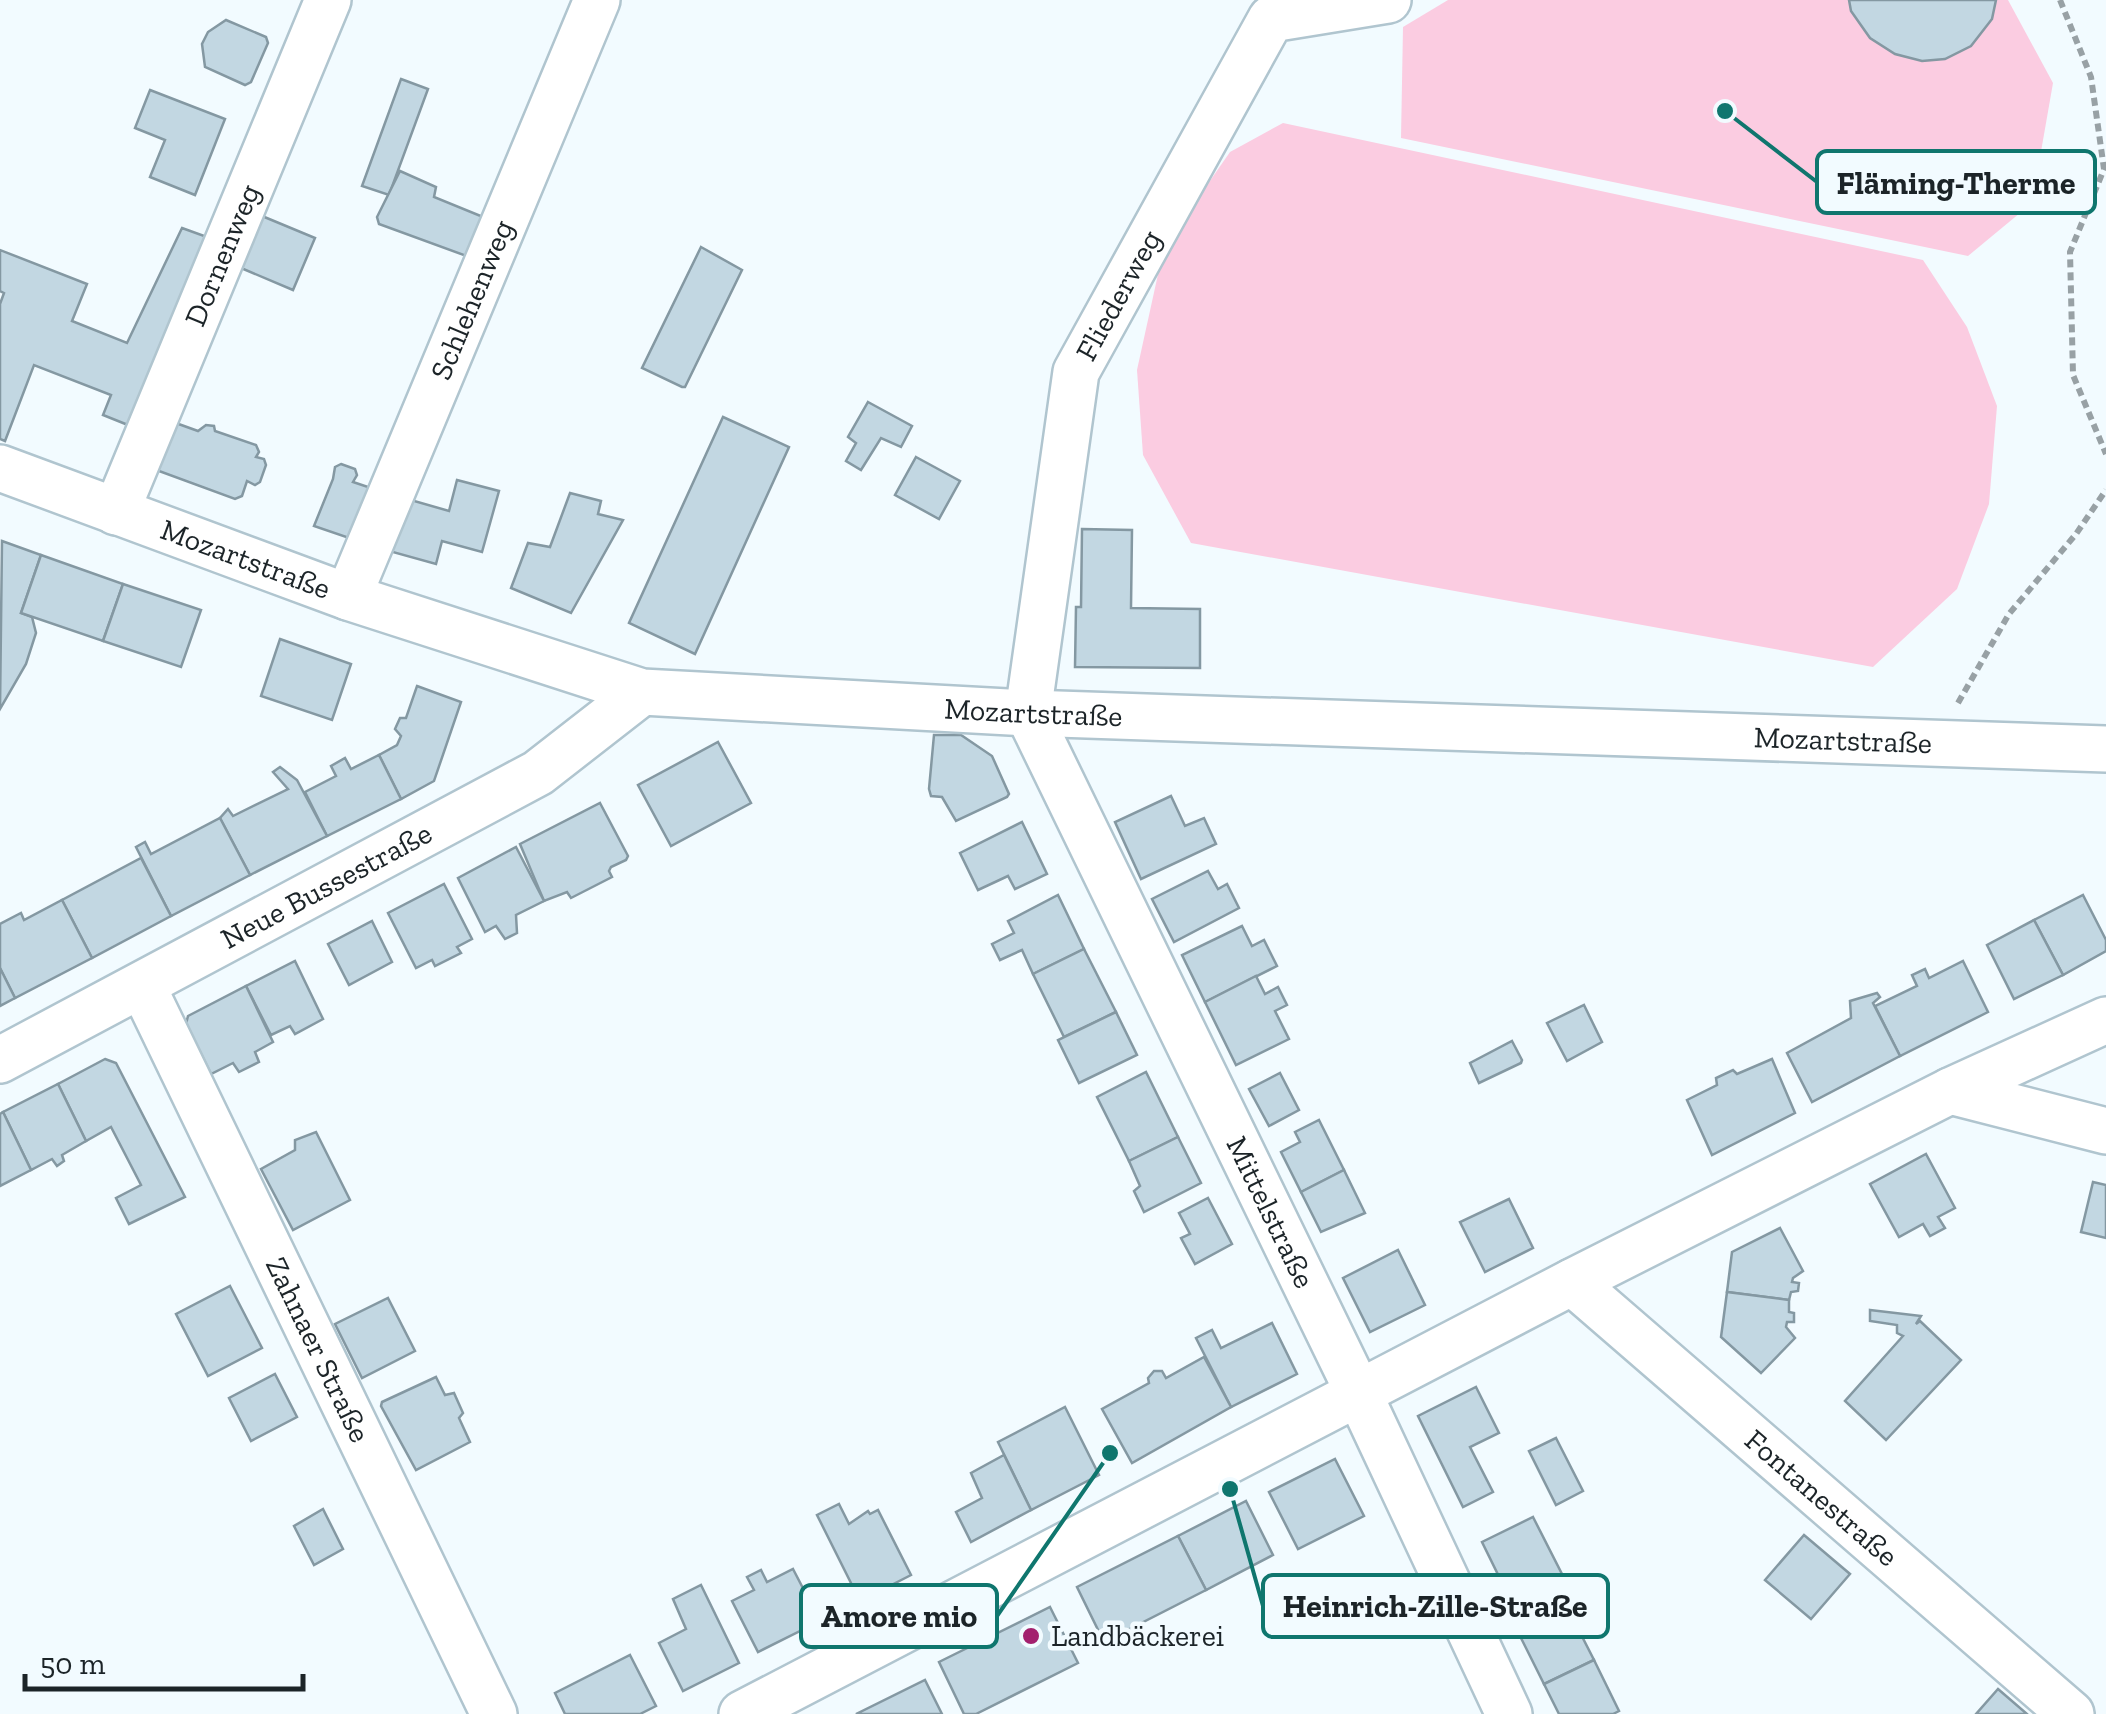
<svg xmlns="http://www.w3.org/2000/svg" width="2106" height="1714" viewBox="0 0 2106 1714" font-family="'Zilla Slab',serif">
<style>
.green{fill:#fbcce1}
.building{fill:#c2d7e2;stroke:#8498a2;stroke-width:2.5}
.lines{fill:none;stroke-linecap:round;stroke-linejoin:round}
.minor-casing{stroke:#b0c5cf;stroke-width:50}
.path{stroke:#98a1a5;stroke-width:6;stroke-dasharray:8 5;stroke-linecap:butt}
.minor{stroke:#fff;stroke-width:45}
.poi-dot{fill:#a3206e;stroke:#f2fbff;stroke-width:4}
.labels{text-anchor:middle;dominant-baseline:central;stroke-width:9;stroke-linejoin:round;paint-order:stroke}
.street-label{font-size:30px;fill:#1c2428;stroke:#f2fbff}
.poi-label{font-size:30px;fill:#1c2428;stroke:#f2fbff;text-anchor:start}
.leader{fill:none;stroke:#0f766e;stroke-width:4}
.callout-dot{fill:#0f766e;stroke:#f2fbff;stroke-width:4}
.callout{fill:#f2fbff;stroke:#0f766e;stroke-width:4}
.callout-label{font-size:32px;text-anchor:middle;font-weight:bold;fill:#1c2428}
</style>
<rect width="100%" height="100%" fill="#f2fbff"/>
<g class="green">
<polygon points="1448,0 2008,0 2053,83 2032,203 1968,256 1401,138 1403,27"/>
<polygon points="1283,123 1923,260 1967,327 1997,406 1989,504 1957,589 1873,667 1191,543 1143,455 1137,370 1164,247 1230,152"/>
</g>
<g class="building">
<polygon points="1849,0 1996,0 1992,19 1971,46 1945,59 1922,61 1895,54 1870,38 1851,11"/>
<polygon points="226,20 266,37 268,43 251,82 245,85 205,67 202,44 208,32"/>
<polygon points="401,79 428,89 389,195 362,186"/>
<polygon points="150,90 225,119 195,195 150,177 165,140 135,128"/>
<polygon points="400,171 436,187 434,197 488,219 472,258 379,224 377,217"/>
<polygon points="262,216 315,238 293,290 241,268"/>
<polygon points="182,228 207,237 133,427 103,415 111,395 34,365 5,441 0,439 0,304 4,293 0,291 0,250 87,284 72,321 127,343"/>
<polygon points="701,247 742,270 685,387 682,387 642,368"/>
<polygon points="868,402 912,426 901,447 881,438 861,470 846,461 856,443 848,437"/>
<polygon points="723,417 789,447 695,654 629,623"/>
<polygon points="173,422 198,431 206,425 214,426 215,431 256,445 259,452 256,457 264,459 266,465 260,482 255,485 247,481 242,496 235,499 159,471 157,465"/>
<polygon points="916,457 960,481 939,519 895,495"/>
<polygon points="341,464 355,469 357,475 353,482 374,489 352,539 314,526 333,479 335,467"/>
<polygon points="457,480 499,491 482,552 442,541 436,564 389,551 404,498 449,511"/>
<polygon points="570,493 601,501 598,514 623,520 571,613 511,588 528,543 550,547"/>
<polygon points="1082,529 1132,530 1131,608 1200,609 1200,668 1075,667 1076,607 1081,607"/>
<polygon points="2,541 41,555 21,613 32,617 36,633 26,664 0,709"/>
<polygon points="41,555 123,584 103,641 21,613"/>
<polygon points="123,584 201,610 181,667 103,641"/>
<polygon points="280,639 351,664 332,720 261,696"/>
<polygon points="417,686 461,702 434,781 401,799 379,755 397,745 401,736 395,729 400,718 406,718"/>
<polygon points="934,735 961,735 992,756 1009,794 1007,797 956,821 942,797 931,796 929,789"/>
<polygon points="718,742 751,803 671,846 638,785"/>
<polygon points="379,755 401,799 327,836 305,792 336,776 331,766 345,758 351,769"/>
<polygon points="280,767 297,780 327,836 250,875 220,818 228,809 233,816 288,789 273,772"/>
<polygon points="1171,796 1185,826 1204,818 1216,844 1141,879 1115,822"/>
<polygon points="600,803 628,856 626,860 611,867 609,871 612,877 571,898 567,892 544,901 520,844"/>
<polygon points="220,818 250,875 171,916 136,847 145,842 151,854"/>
<polygon points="1022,822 1047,874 1015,889 1008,876 978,890 960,853"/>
<polygon points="516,847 544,901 516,915 517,933 505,939 496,926 485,932 458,878"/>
<polygon points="141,858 171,916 92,958 62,900"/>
<polygon points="1208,871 1218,889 1227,884 1239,908 1174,942 1152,899"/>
<polygon points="444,884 472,939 457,947 461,953 435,966 432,960 416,968 388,913"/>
<polygon points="1058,895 1084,949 1033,974 1022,950 1000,960 992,944 1014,933 1008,921"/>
<polygon points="2083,895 2106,940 2106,951 2063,975 2034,920"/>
<polygon points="62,900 92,958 15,998 0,968 0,924 21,913 24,920"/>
<polygon points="2034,920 2063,975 2014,999 1987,945"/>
<polygon points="372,921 392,962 349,985 328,944"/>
<polygon points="1242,926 1252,946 1264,940 1277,966 1205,1002 1182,955"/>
<polygon points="1084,949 1116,1012 1064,1037 1033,974"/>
<polygon points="295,961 323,1019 295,1034 290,1026 271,1035 246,986"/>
<polygon points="1963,961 1988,1012 1900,1056 1875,1006 1917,986 1912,975 1925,969 1929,978"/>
<polygon points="0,968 15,998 0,1006"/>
<polygon points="1256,976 1265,994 1278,987 1287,1005 1275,1011 1289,1039 1236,1065 1205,1002"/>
<polygon points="246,986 273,1042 255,1052 259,1062 239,1072 233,1063 211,1074 186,1024 188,1016"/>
<polygon points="1877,993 1880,997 1873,1003 1900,1056 1812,1102 1787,1053 1851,1018 1850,1001"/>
<polygon points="1584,1005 1602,1042 1567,1061 1547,1023"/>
<polygon points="1116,1012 1137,1055 1079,1083 1058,1040"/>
<polygon points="1512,1041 1522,1060 1521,1063 1479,1083 1470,1063"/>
<polygon points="105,1059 116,1063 185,1197 129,1224 116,1198 141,1185 111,1127 86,1141 58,1084"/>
<polygon points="1772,1059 1795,1113 1712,1155 1687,1100 1717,1085 1716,1078 1733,1070 1737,1074"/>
<polygon points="1146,1072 1178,1137 1129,1161 1097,1097"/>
<polygon points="1280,1073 1299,1110 1269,1126 1249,1089"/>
<polygon points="58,1084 86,1141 62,1155 64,1161 57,1166 52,1159 31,1170 3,1112"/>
<polygon points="3,1112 31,1170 0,1186 0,1114"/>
<polygon points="1319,1120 1344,1170 1301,1192 1281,1152 1300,1142 1295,1132"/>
<polygon points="316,1132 350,1200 293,1230 261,1169 295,1150 295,1140"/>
<polygon points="1178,1137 1201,1183 1144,1212 1134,1191 1140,1186 1129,1161"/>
<polygon points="1926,1154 1955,1208 1938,1217 1945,1228 1930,1236 1923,1224 1899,1237 1870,1184"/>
<polygon points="1344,1170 1365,1213 1321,1232 1301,1192"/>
<polygon points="2093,1182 2106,1185 2106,1238 2081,1232"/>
<polygon points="1208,1198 1232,1244 1195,1264 1181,1238 1190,1234 1179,1213"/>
<polygon points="1509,1199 1533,1248 1485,1272 1460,1222"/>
<polygon points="1780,1228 1803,1271 1793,1278 1792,1282 1799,1283 1798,1291 1791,1292 1789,1300 1727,1292 1732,1252"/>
<polygon points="1398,1250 1425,1305 1370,1332 1343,1278"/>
<polygon points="230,1286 262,1348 208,1376 176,1314"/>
<polygon points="1727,1292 1789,1300 1789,1312 1794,1313 1794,1322 1787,1322 1786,1327 1795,1338 1761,1373 1721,1337"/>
<polygon points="388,1298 415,1351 362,1378 335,1324"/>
<polygon points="1870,1310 1921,1316 1916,1324 1920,1321 1961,1360 1886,1440 1845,1401 1903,1336 1897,1333 1897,1325 1870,1321"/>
<polygon points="1272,1323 1297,1374 1231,1407 1196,1338 1212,1330 1221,1348"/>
<polygon points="1204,1357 1231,1407 1132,1463 1102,1409 1149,1383 1148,1378 1154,1371 1162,1371 1166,1378"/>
<polygon points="275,1374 297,1417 251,1441 229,1398"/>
<polygon points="436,1377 445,1395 454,1393 463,1413 459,1418 470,1442 416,1470 381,1406 382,1402"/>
<polygon points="1476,1387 1499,1433 1470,1447 1493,1492 1463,1507 1418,1416"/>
<polygon points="1065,1407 1099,1475 1031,1510 998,1442"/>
<polygon points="1556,1438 1583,1491 1556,1505 1529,1451"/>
<polygon points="1004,1455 1031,1510 971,1542 956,1512 982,1498 971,1473"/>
<polygon points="1335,1459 1364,1516 1298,1549 1269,1492"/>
<polygon points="1246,1501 1273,1555 1206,1590 1178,1536"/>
<polygon points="839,1504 849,1524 868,1511 870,1514 878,1510 911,1575 860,1601 817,1515"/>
<polygon points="323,1509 343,1549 314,1565 294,1526"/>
<polygon points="1533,1517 1565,1580 1513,1605 1482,1542"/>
<polygon points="1804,1535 1850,1574 1811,1619 1765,1580"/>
<polygon points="1178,1536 1206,1590 1104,1642 1077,1587"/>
<polygon points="793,1569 820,1621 758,1652 732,1601 754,1590 747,1577 761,1570 767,1582"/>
<polygon points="701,1585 739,1663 683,1691 659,1643 686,1629 673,1599"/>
<polygon points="1050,1607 1078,1663 976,1714 964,1714 939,1662"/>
<polygon points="1569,1611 1594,1660 1544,1684 1520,1636"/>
<polygon points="630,1655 656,1706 640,1714 565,1714 555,1693"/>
<polygon points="1594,1660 1619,1711 1613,1714 1559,1714 1544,1684"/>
<polygon points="925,1680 942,1714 856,1714"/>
<polygon points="1998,1689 2027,1714 1976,1714"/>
</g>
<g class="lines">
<g class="minor-casing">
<g id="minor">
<path id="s1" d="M0 468 348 597 642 692 1028 713 2106 749"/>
<path id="s2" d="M116 512 328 0"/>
<path id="s3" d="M348 597 597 0"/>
<path id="s4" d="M1028 713 1359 1394 1509 1714"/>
<path id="s5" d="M1028 713 1076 372 1271 19 1388 0"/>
<path id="s6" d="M142 985 494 1714"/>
<path id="s7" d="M0 1060 538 773 642 692"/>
<polyline points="1950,1091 2106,1131"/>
<path id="s8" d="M1572 1282 2071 1714"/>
<polyline points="742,1714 1572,1282 1950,1091 2106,1020"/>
</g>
</g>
<g class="path">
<polyline points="2060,0 2091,77 2104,169 2070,252 2073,375 2106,454"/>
<polyline points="1958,703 2009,614 2076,534 2106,490"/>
</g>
<use href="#minor" class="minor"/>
</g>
<circle class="poi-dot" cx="1031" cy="1636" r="10"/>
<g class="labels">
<g class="street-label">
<text stroke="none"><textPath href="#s2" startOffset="278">Dornenweg</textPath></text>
<text stroke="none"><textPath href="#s5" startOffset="432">Fliederweg</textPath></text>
<text stroke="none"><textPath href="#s3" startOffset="322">Schlehenweg</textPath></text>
<text stroke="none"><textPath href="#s1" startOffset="262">Mozartstraße</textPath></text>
<text stroke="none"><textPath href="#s1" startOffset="1072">Mozartstraße</textPath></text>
<text stroke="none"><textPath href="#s1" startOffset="1882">Mozartstraße</textPath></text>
<text stroke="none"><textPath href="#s7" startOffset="370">Neue Bussestraße</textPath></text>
<text stroke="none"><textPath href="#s4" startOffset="555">Mittelstraße</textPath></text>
<text stroke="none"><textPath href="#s6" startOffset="405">Zahnaer Straße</textPath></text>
<text stroke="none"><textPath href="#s8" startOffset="330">Fontanestraße</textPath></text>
</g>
<g class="poi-label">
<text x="1051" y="1636">Landbäckerei</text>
</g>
</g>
<path class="leader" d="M1725 111L1817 182M1230 1489L1263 1606M1110 1453L997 1616"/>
<g class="callout-dot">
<circle cx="1725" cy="111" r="10"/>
<circle cx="1230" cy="1489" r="10"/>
<circle cx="1110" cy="1453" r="10"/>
</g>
<g class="callout">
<rect x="1817" y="151" width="278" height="62" rx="10"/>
<rect x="1263" y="1575" width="345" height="62" rx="10"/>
<rect x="801" y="1585" width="196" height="62" rx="10"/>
</g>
<g class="callout-label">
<text x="1956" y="194">Fläming-Therme</text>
<text x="1435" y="1617">Heinrich-Zille-Straße</text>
<text x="899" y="1627">Amore mio</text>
</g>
<path d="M25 1674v15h278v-15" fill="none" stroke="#1c2428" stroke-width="5"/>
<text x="40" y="1674" font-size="30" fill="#1c2428" stroke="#f2fbff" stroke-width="8" paint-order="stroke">50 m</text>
</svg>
